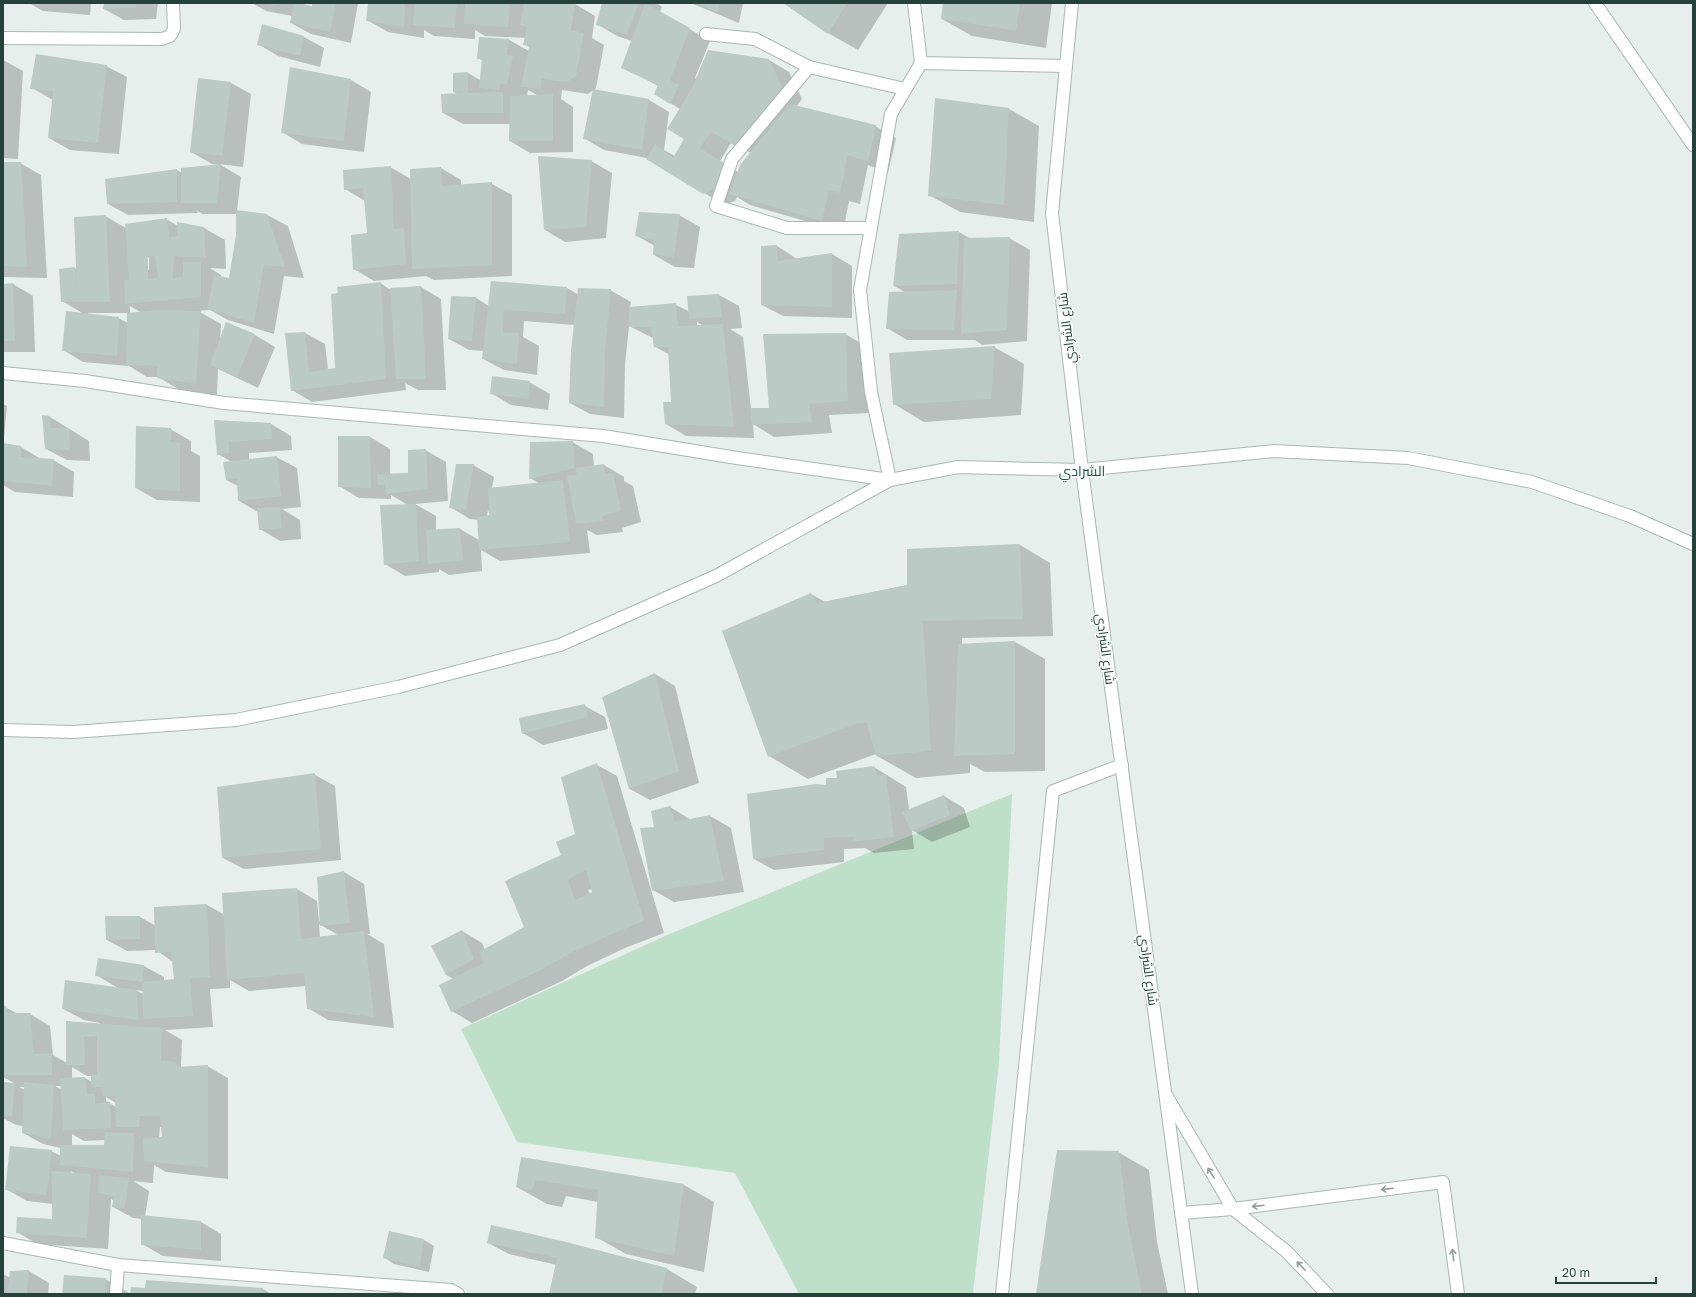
<svg xmlns="http://www.w3.org/2000/svg" width="1696" height="1297" viewBox="0 0 1696 1297" font-family="'Golos Text',Cairo,sans-serif">
<style>
.green{fill:#bfe0c8}
.shadow{fill:#0003;fill-rule:evenodd}
.building{fill:#bbcac4;fill-rule:evenodd}
.lines{fill:none;stroke-linecap:round;stroke-linejoin:round}
.service-casing{stroke:#a8b8b2;stroke-width:14}
.minor-casing{stroke:#a8b8b2;stroke-width:14}
.tertiary-casing{stroke:#a8b8b2;stroke-width:14}
.service{stroke:#fff;stroke-width:12}
.minor{stroke:#fff;stroke-width:12}
.tertiary{stroke:#fff;stroke-width:12}
.oneway{stroke:#92a09c}
.labels{text-anchor:middle;dominant-baseline:central;stroke-width:3.5;stroke-linejoin:round;paint-order:stroke}
.street-label{font-size:13px;fill:#24423a;stroke:#f7fbf9}
.neighbourhood-label{font-size:14px;fill:#1f5548;stroke:#f7fbf9}
</style>
<rect width="100%" height="100%" fill="#e6efeb"/>
<polygon class="green" points="1012,794 999,1063 973,1294 799,1294 735,1173 517,1142 461,1029 665,936"/>
<g class="shadow">
<polygon points="29,3 91,3 90,15 43,11"/>
<polygon points="105,3 158,3 156,19 124,20 104,9"/>
<polygon points="252,3 299,3 313,7 313,3 358,3 351,43 311,34 291,23 292,16 266,11"/>
<path d="M369 3H566L575 4 595 16 592 38 604 45 596 88 588 94 562 90 561 99 573 107V152L530 153 510 141V124H463L443 113 458 94 454 92V74L468 73 480 80 483 61 478 58 480 38 509 40 529 51V47L525 44 526 38 485 36 475 30V39L434 36 424 30V38L388 32 367 20ZM528 90 539 96H527Z"/>
<path d="M603 3H656L662 7 660 12 710 41 695 78 697 79 769 60 789 72 802 99 796 107 875 126 896 138 888 173 868 165 860 204 849 201 843 232 750 205 737 197 735 201 724 205 647 158 604 150 584 138 594 90 649 100 669 112 664 150 675 156 686 139 680 109 655 94 658 86 623 67 632 41 617 36 597 24ZM731 143 751 153 738 172 720 161Z"/>
<polygon points="691,3 743,3 739,23"/>
<polygon points="784,3 888,3 858,50 828,33"/>
<polygon points="944,3 1052,3 1046,48 972,36 942,19"/>
<polygon points="304,37 324,48 320,67 278,56 258,44"/>
<polygon points="3,60 23,71 18,159 3,158"/>
<polygon points="106,66 127,77 119,154 70,150 49,138 53,100 32,88"/>
<polygon points="351,80 371,92 364,152 302,144 282,132"/>
<path d="M231 83 251 94 243 167 219 164 241 177 237 211 267 215 288 226 304 278 284 276 274 334 228 320 210 310 198 311 221 324 220 340 227 323 255 335 275 347 258 388 218 369 217 395 178 389 158 377H147L129 366 83 362 63 350 84 314 62 301 74 268 77 269 105 216 126 228 166 219 178 226V223L204 228 225 240 226 269 210 268 221 275V278L229 280 237 235V214H203L197 211 198 213 128 215 108 204 106 180 177 170 182 173 219 164H212L191 152ZM147 252H149V270H148ZM130 306 142 313 130 314ZM88 313H128V323L118 318 88 315Z"/>
<polygon points="936,99 1009,109 1039,126 1034,222 960,212 929,195"/>
<polygon points="591,161 612,173 606,238 565,242 545,230"/>
<polygon points="3,163 20,163 41,175 47,278 3,277"/>
<polygon points="390,167 411,179 441,168 461,180 461,185 492,184 512,195 512,276 434,280 426,276 374,281 354,269 368,234 365,201 345,189"/>
<polygon points="679,215 700,227 694,268 675,267 654,255 655,246 637,236"/>
<polygon points="959,232 971,239 1009,238 1030,250 1027,341 982,345 975,340 907,340 887,328 907,293 894,286 900,235"/>
<polygon points="777,246 797,259 832,254 852,266 852,318 783,316 762,305"/>
<polygon points="380,283 391,290 421,287 441,299 446,390 418,390 405,383 406,390 312,402 292,390 287,334 305,333 325,344 328,370 336,369"/>
<polygon points="13,284 33,296 35,352 3,352 3,285"/>
<path d="M567 288 579 295 610 290 631 302 630 308 676 305 690 312 688 297 719 295 739 306 742 328 730 329 743 337 751 409H770L845 334 866 346 868 413 829 415 832 433 774 437 753 424 754 438 686 436 666 424 672 403 670 355 654 346 653 338 629 326 625 364 624 418 590 414 570 403 575 325 524 321 523 337 539 346 537 375 504 370 483 359 484 351 469 350 449 339 476 298 489 306ZM697 322 699 323 703 326H697Z"/>
<polygon points="994,347 1024,364 1021,415 924,422 894,404"/>
<polygon points="529,382 550,394 548,410 511,405 491,393"/>
<polygon points="3,404 7,406 4,437 3,437"/>
<polygon points="50,417 89,441 90,461 67,460 46,449"/>
<polygon points="215,421 271,424 291,436 292,450 249,453 249,460 276,457 297,468 301,507 282,509 300,520 301,539 280,541 260,529 258,512 239,501 238,486 226,480 232,462 218,454"/>
<polygon points="170,429 191,441 191,451 200,456 200,502 157,500 136,488"/>
<path d="M370 437 390 449V474H409L425 450 446 462 448 501 415 504 436 516V530L460 529 479 540 478 520 470 519 450 507 473 465 494 477 492 488 540 484 530 478 572 442 593 454 594 467 604 465 624 477V481L633 486 641 522 622 528 623 532 597 535 587 530 590 553 500 561 481 550 482 571 449 575 439 569V572L405 576 385 564 408 505 391 495V499L359 498 339 486ZM488 510 490 515 487 516Z"/>
<polygon points="3,444 21,447 41,459 53,460 74,472 73,497 15,492 3,485"/>
<polygon points="1020,545 1050,563 1053,636 962,638 962,645 1015,642 1045,659 1045,771 985,772 970,764 970,773 916,778 877,756 876,754 808,779 769,756 811,594 825,602 908,585"/>
<polygon points="655,674 675,686 699,783 650,800 630,789 604,697"/>
<polygon points="585,706 605,717 608,729 543,745 523,733"/>
<path d="M597 765 617 776 664 933 625 948 587 966 562 981 472 1023 452 1011 454 979 446 975 462 931 482 943 485 950 526 928 562 856 576 834ZM592 889 593 893 590 894 588 890Z"/>
<polygon points="874,767 906,787 909,810 944,796 964,808 970,827 932,842 912,830 914,849 874,853 865,848 844,849 844,862 774,870 754,859 828,786 838,779"/>
<polygon points="315,775 335,786 341,860 244,869 223,858"/>
<polygon points="670,807 691,820 710,816 731,828 744,892 674,902 653,890 655,828"/>
<path d="M344 872 364 884 370 934H367L384 944 394 1028 328 1020 308 1008 306 986 249 991 230 980V988L210 989 213 1027 165 1030 182 1040 181 1067 207 1066 228 1078V1179L166 1172 154 1165 153 1183 133 1181 149 1191 145 1217 201 1222 221 1234V1261L163 1256 142 1244V1219L133 1218 113 1207 114 1201 111 1199 108 1249 37 1244 17 1232 53 1220V1204L27 1201 6 1189 51 1151 61 1156V1148L43 1144 23 1133V1126L16 1125 3 1118V1083L16 1084 3 1077V1006L18 1014H30L50 1026 53 1055 67 1063V1022L100 1024V1023L84 1020 63 1009 118 988 96 975 144 966 164 977V981L175 980 173 962 156 950 127 951 107 940 140 917 156 926 155 908 207 905 225 915 223 894 297 889 317 901 319 921H321ZM319 924 338 935 320 937ZM135 990 143 991V994ZM72 1067 87 1076H92V1082L85 1078 72 1079ZM55 1086H61L62 1090ZM19 1087H25V1090ZM106 1097 116 1103V1107L106 1101ZM160 1127H162L163 1138H159ZM72 1134 84 1141 106 1140 105 1146H72ZM71 1171 76 1174H70Z"/>
<polygon points="1118,1152 1149,1170 1157,1242 1168,1294 1037,1294"/>
<polygon points="522,1158 684,1185 714,1202 704,1272 626,1254 596,1237 598,1202 566,1196 562,1207 547,1204 517,1187"/>
<polygon points="424,1240 434,1246 429,1272 394,1264 385,1258"/>
<polygon points="488,1243 667,1269 697,1287 695,1294 550,1294 557,1265 509,1254"/>
<polygon points="29,1271 49,1283 48,1294 3,1294 3,1274 10,1278"/>
<polygon points="105,1279 131,1294 263,1289 271,1294 63,1294"/>
</g>
<g class="building">
<polygon points="104,3 136,3 136,8 103,9"/>
<polygon points="265,3 277,3 276,6"/>
<polygon points="294,3 312,6 312,3 336,3 330,32 290,23"/>
<polygon points="368,3 405,3 404,27 366,21"/>
<polygon points="415,3 457,3 455,28 413,25"/>
<polygon points="465,3 510,3 508,27 464,24"/>
<polygon points="524,3 575,4 571,30 584,33 576,76 567,82 542,79 541,89 521,87 529,46 523,45 527,27 520,25"/>
<polygon points="602,3 639,3 627,35 596,25"/>
<polygon points="645,3 690,28 670,80 679,85 670,104 654,94 658,85 621,68"/>
<polygon points="696,3 720,3 718,13"/>
<polygon points="783,3 847,3 828,34"/>
<polygon points="943,3 1020,3 1016,31 941,19"/>
<polygon points="262,24 304,36 300,56 257,45"/>
<polygon points="479,37 509,39 507,55 513,56 507,84 500,84 500,90 479,88 482,59 477,59"/>
<polygon points="708,50 769,59 782,87 739,148 711,132 700,148 728,166 714,190 703,194 646,159 655,144 673,158 684,139 667,129 692,88"/>
<polygon points="36,54 107,65 98,143 48,138 53,91 30,89"/>
<polygon points="290,67 351,79 344,141 281,133"/>
<polygon points="468,72 468,93 503,92 503,113 442,113 441,94 462,93 453,92 453,73"/>
<polygon points="198,78 231,82 222,156 190,152"/>
<polygon points="593,89 649,99 642,150 583,139"/>
<polygon points="553,94 553,141 509,141 510,96"/>
<polygon points="935,98 1009,108 1004,205 928,196"/>
<polygon points="790,104 876,125 868,162 848,155 840,193 829,190 822,221 729,194 740,165"/>
<polygon points="538,156 592,160 586,227 544,230"/>
<polygon points="3,162 21,162 27,267 3,266"/>
<polygon points="221,164 217,203 181,203 181,168"/>
<polygon points="391,166 394,229 404,228 406,264 353,270 351,235 367,233 363,188 344,190 343,170"/>
<polygon points="441,167 442,186 492,182 492,265 412,269 410,169"/>
<polygon points="177,169 177,202 107,204 105,179"/>
<polygon points="236,210 267,214 285,267 264,265 254,323 207,309 214,275 229,278 236,235"/>
<polygon points="639,212 680,214 674,257 653,255 654,240 635,236"/>
<polygon points="106,215 110,302 61,302 59,269 75,267 77,293 74,217"/>
<path d="M167 218 169 237 178 236 177 222 204 227 206 258 174 256 173 278 183 277V262H201V297L125 304 124 280H129L125 224ZM155 256 158 278 148 279V257Z"/>
<polygon points="959,231 957,284 893,286 899,234"/>
<polygon points="1010,237 1007,330 961,334 964,238"/>
<polygon points="777,245 778,261 832,253 832,307 761,305 761,246"/>
<polygon points="491,281 567,287 565,314 504,310 503,332 519,333 517,364 482,359"/>
<polygon points="381,282 386,379 291,391 285,333 305,332 309,372 335,368 331,294 338,293 337,287"/>
<polygon points="13,283 15,341 3,341 3,284"/>
<polygon points="421,286 426,379 396,379 390,288"/>
<polygon points="578,288 611,289 605,352 604,407 569,403 571,350"/>
<polygon points="957,290 954,330 886,329 889,292"/>
<polygon points="719,294 722,317 689,319 687,296"/>
<polygon points="451,296 476,297 472,341 448,339"/>
<polygon points="676,303 678,326 723,324 734,427 665,424 663,402 671,402 668,347 654,347 651,327 629,327 629,307"/>
<polygon points="156,310 201,311 196,384 157,378 157,366 126,365 127,313"/>
<polygon points="66,311 119,317 117,356 62,351"/>
<polygon points="226,322 255,334 237,377 210,365"/>
<polygon points="846,333 848,401 809,404 812,422 752,425 750,408 769,408 763,334"/>
<polygon points="995,346 991,399 893,405 889,353"/>
<polygon points="492,376 530,381 528,399 490,394"/>
<polygon points="42,415 50,416 51,428 69,428 70,450 45,449"/>
<polygon points="214,420 271,423 272,439 229,442 229,453 217,455"/>
<polygon points="136,426 171,428 171,442 180,443 180,491 135,488"/>
<polygon points="338,436 370,436 371,488 338,487"/>
<polygon points="573,441 575,468 529,479 530,442"/>
<polygon points="3,443 21,446 21,457 54,459 52,486 3,481"/>
<polygon points="426,449 428,489 386,494 385,485 378,485 377,474 408,473 408,450"/>
<polygon points="277,456 281,496 238,501 237,479 226,480 223,462"/>
<polygon points="456,464 474,464 466,510 449,508"/>
<polygon points="604,464 605,474 613,473 621,511 602,516 604,521 576,524 567,476 577,475 575,468"/>
<polygon points="563,480 570,542 479,550 477,517 489,515 488,488"/>
<polygon points="416,504 419,561 384,565 380,505"/>
<polygon points="280,507 282,528 259,530 257,508"/>
<polygon points="460,528 463,560 428,564 426,530"/>
<polygon points="1020,544 1023,619 923,621 931,751 876,756 867,723 856,724 768,757 722,631 811,593 817,603 907,585 907,549"/>
<polygon points="1015,641 1015,754 954,756 958,644"/>
<polygon points="655,673 679,771 629,789 602,697"/>
<polygon points="585,704 588,717 522,734 519,718"/>
<path d="M597 763 644 921 605 937 567 955 541 970 451 1012 439 985 484 963 479 952 524 927 505 881 561 855 556 842 575 834 561 777ZM586 870 592 892 575 900 568 879Z"/>
<polygon points="874,766 877,776 886,775 894,837 852,842 853,837 824,838 824,850 753,859 747,794 816,784 826,785 826,778 837,778 836,771"/>
<polygon points="315,773 321,849 222,858 217,787"/>
<polygon points="944,795 950,815 911,831 902,812"/>
<polygon points="670,806 675,822 710,815 724,881 652,891 640,828 654,827 651,811"/>
<polygon points="344,871 350,923 320,926 317,877"/>
<polygon points="297,888 301,939 364,931 374,1017 307,1009 304,973 227,980 222,893"/>
<polygon points="207,904 210,977 190,978 193,1016 143,1019 142,982 174,979 171,952 155,953 154,907"/>
<polygon points="105,916 140,916 140,939 106,940"/>
<polygon points="462,930 474,959 446,975 431,946"/>
<polygon points="98,958 144,965 142,982 95,976"/>
<polygon points="65,980 137,990 138,1020 62,1009"/>
<polygon points="3,1005 6,1006 8,1013 30,1013 34,1054 52,1053 52,1075 3,1075"/>
<polygon points="66,1021 162,1028 161,1060 175,1062 178,1067 208,1065 208,1168 144,1161 143,1138 162,1137 160,1116 140,1116 139,1127 116,1127 115,1096 102,1096 101,1087 91,1087 91,1075 97,1074 97,1036 84,1037 85,1065 66,1065"/>
<polygon points="85,1077 87,1094 95,1094 95,1104 110,1102 111,1128 63,1130 60,1078"/>
<polygon points="3,1082 15,1083 12,1117 3,1115"/>
<polygon points="24,1082 54,1085 51,1139 22,1133"/>
<polygon points="105,1132 134,1133 133,1172 60,1165 60,1145 104,1145"/>
<polygon points="10,1146 52,1150 47,1195 5,1190"/>
<polygon points="1057,1150 1119,1151 1128,1225 1142,1294 1036,1294"/>
<polygon points="521,1157 684,1184 674,1256 595,1238 598,1190 536,1180 532,1190 516,1187"/>
<polygon points="52,1171 91,1174 87,1238 16,1233 17,1217 52,1219"/>
<polygon points="99,1175 129,1178 125,1208 112,1207 114,1196 98,1193"/>
<polygon points="141,1215 201,1221 201,1250 141,1245"/>
<polygon points="491,1225 562,1241 667,1268 662,1294 549,1294 557,1258 487,1243"/>
<polygon points="389,1231 424,1239 420,1267 383,1258"/>
<polygon points="29,1270 27,1294 7,1294 10,1271"/>
<polygon points="64,1275 106,1278 105,1294 62,1294"/>
<polygon points="146,1280 263,1288 262,1294 130,1294 131,1287 145,1288"/>
</g>
<g class="lines">
<g class="service-casing">
<g id="service">
<polyline points="706,34 755,39 809,67 905,89"/>
<polyline points="809,67 732,159 716,206 787,228 871,228"/>
<polyline points="1166,1095 1233,1209 1286,1251 1327,1294"/>
<polyline points="1181,1213 1233,1209 1443,1182 1458,1294"/>
</g>
</g>
<g class="minor-casing">
<g id="minor">
<polyline points="914,3 921,63"/>
<polyline points="1595,3 1693,145"/>
<polyline points="3,38 162,39 170,36 174,29 173,3"/>
<polyline points="3,373 85,381 224,403 603,436 737,458 890,480 958,467 1082,470 1274,451 1408,458 1532,482 1630,516 1693,544"/>
<polyline points="890,480 871,392 860,290 891,114 921,63 1066,66"/>
<polyline points="3,730 73,732 236,720 398,687 560,645 716,576 890,480"/>
<polyline points="3,1243 118,1265 451,1290 458,1294"/>
<polyline points="116,1294 118,1265"/>
<polyline points="1002,1294 1053,791 1122,765"/>
</g>
</g>
<g class="tertiary-casing">
<polyline id="tertiary" points="1072,3 1052,213 1082,470 1192,1294"/>
</g>
<use href="#service" class="service"/>
<use href="#minor" class="minor"/>
<use href="#tertiary" class="tertiary"/>
</g>
<defs><path id="oneway-shaft" d="M-6 0H5M1.5-3L5.5 0L1.5 3" fill="none" stroke-width="1.6" stroke-linecap="round" stroke-linejoin="round"/></defs>
<g class="oneway">
<use href="#oneway-shaft" transform="translate(1211 1173) rotate(-122)"/>
<use href="#oneway-shaft" transform="translate(1387 1189) rotate(173)"/>
<use href="#oneway-shaft" transform="translate(1258 1206) rotate(173)"/>
<use href="#oneway-shaft" transform="translate(1453 1255) rotate(-97)"/>
<use href="#oneway-shaft" transform="translate(1301 1266) rotate(-134)"/>
</g>
<g class="labels">
<g class="street-label">
<text transform="translate(1066 328) rotate(-97)">شارع الشرادي</text>
<text transform="translate(1106 649) rotate(82)">شارع الشرادي</text>
<text transform="translate(1149 970) rotate(82)">شارع الشرادي</text>
</g>
<g class="neighbourhood-label">
<text x="1082" y="470">الشرادي</text>
</g>
</g>
<rect width="1696" height="1297" fill="none" stroke="#24423a" stroke-width="8"/>
<path d="M1556 1277v6h100v-6" fill="none" stroke="#24423a" stroke-width="2"/>
<text x="1562" y="1277" font-size="12" fill="#24423a" stroke="#f7fbf9" stroke-width="3" paint-order="stroke">20 m</text>
</svg>
